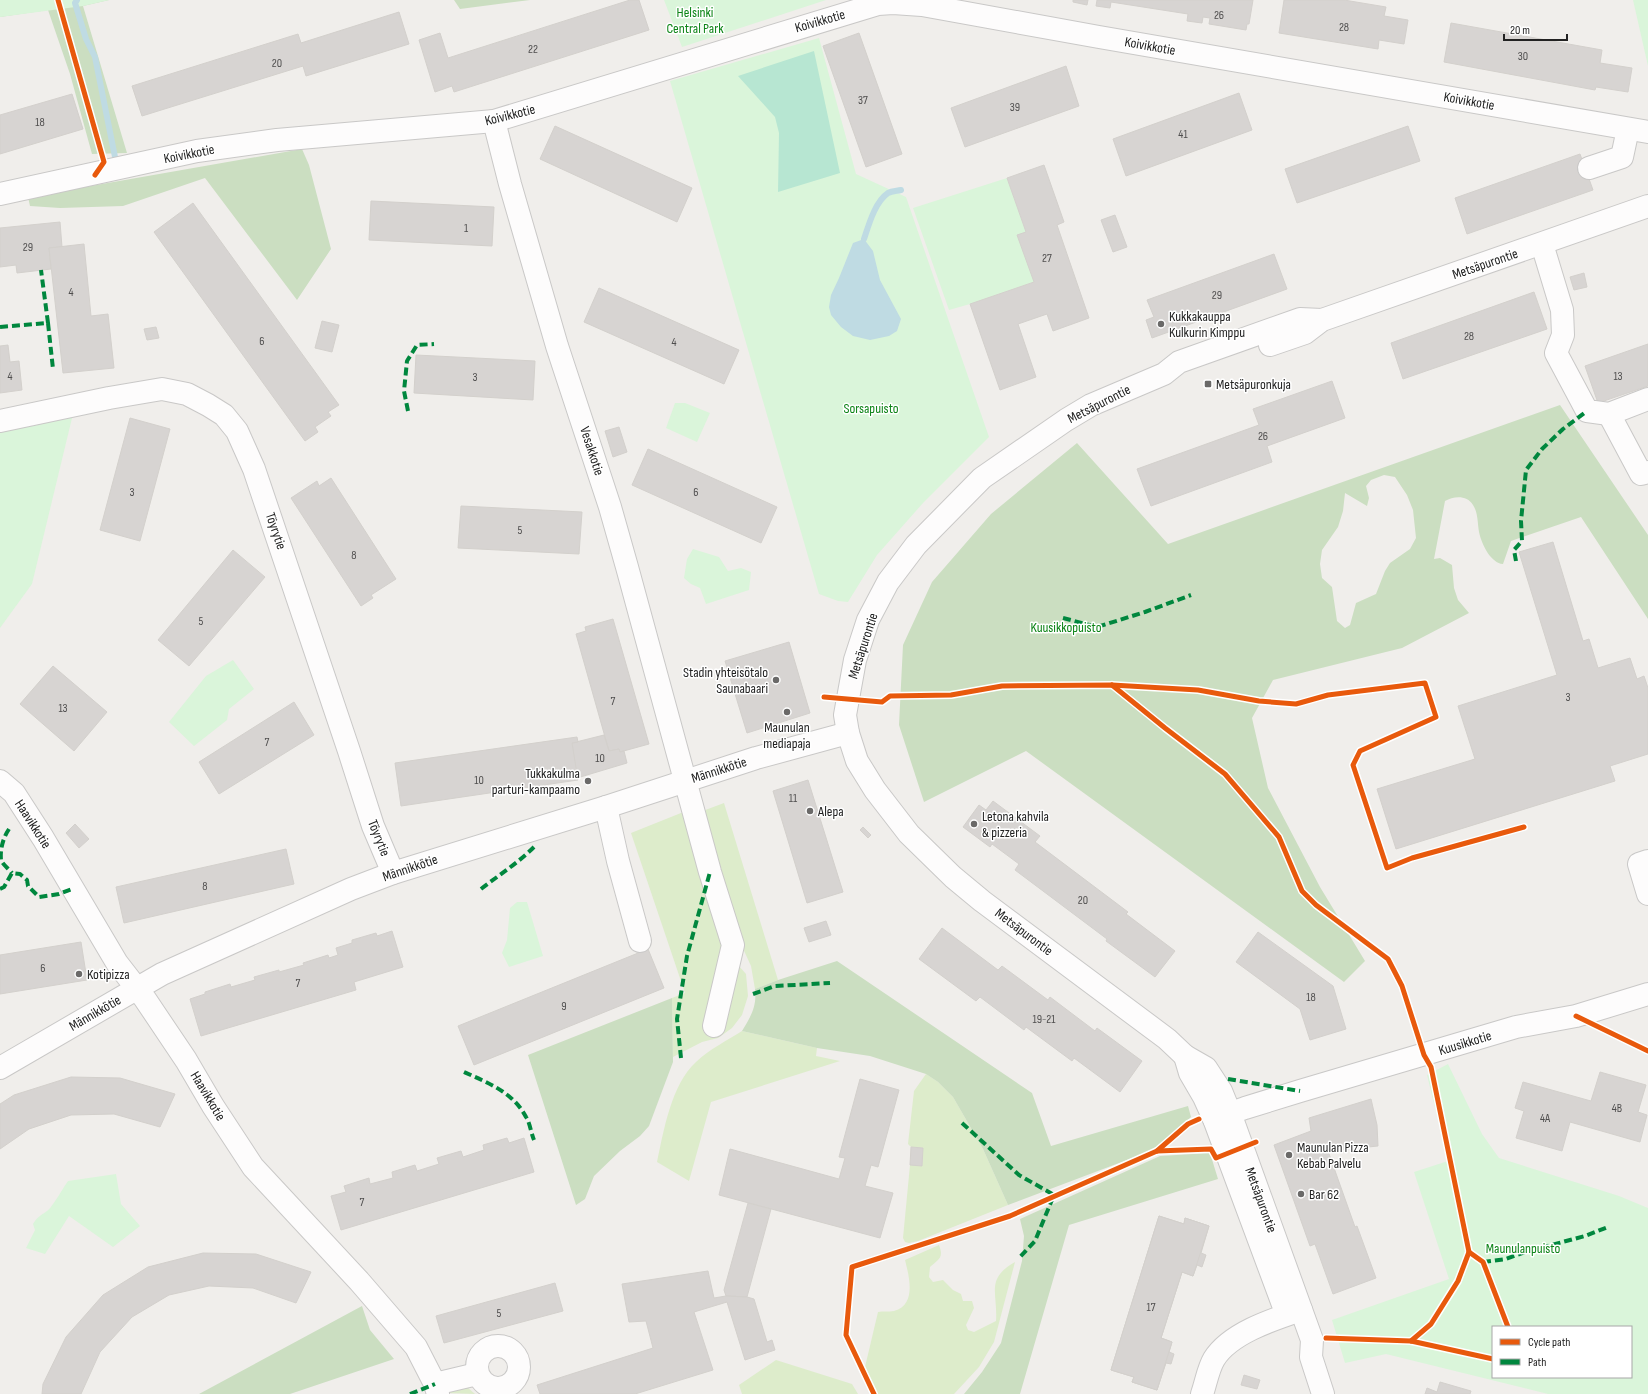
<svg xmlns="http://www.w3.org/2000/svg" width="1648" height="1394" viewBox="0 0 1648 1394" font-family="'Sofia Sans Condensed',sans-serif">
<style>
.grass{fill:#ddeccb}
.forest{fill:#cbdec1;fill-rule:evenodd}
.park{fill:#daf5da;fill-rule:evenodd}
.pitch{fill:#b7e6d2}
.water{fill:#bfdbe3}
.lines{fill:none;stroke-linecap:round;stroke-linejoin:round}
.stream{stroke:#bfdbe3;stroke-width:6}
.building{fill:#d7d4d2;stroke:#d3d0cc}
.minor-casing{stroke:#c9c8c7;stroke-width:24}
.minor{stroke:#fdfcfc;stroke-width:22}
.quiet{stroke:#00873e;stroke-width:4;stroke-dasharray:8 4;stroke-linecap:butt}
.cycleway-casing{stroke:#fff;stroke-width:8}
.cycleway{stroke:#e8590c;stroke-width:5}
.poi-dot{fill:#6a6968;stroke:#fff;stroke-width:1.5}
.labels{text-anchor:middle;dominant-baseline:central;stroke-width:3;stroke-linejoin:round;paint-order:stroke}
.number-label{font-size:12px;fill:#4f4e4e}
.park-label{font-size:14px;fill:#0c8416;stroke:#fff}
.street-label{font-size:14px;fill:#222;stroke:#fff}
.poi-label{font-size:14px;fill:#222;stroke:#fff;text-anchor:start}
</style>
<rect width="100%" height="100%" fill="#f0eeeb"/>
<g class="grass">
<polygon points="724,803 778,980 755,989 751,966 740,942 700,812"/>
<polygon points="686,811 738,965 746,974 748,996 742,1015 732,1028 718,1038 702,1042 673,1057 672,998 685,993 631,833"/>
<path d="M742 1031 817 1048 816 1056 840 1061 711 1102 689 1181 657 1162C664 1130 671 1085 696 1062 710 1049 726 1041 742 1031Z"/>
<polygon points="926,1074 938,1082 953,1097 983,1149 1008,1205 918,1241 909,1243 905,1242 903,1238 910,1165 922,1165 923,1148 911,1147 908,1144 914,1091"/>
<path d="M939 1245C944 1258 939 1259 930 1267L929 1277 933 1282 943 1280 953 1290 961 1294 963 1301H972L974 1308 966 1325 968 1330 974 1332 996 1321C998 1293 985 1279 1015 1262L994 1342 979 1367 954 1394H878L865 1367 878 1312C883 1311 889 1312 894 1311 917 1305 909 1276 905 1260Z"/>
<polygon points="776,1360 852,1384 858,1394 742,1394 739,1385"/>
<polygon points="467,1387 475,1394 447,1393"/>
</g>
<g class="forest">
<polygon points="0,0 109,0 83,6 127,153 92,154 70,74 48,10 0,17"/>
<polygon points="454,0 530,0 460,9"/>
<polygon points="302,149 309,165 331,249 297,300 205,178 123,206 60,208 30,206 28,197"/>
<path d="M1560 405 1648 535V619L1581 517 1511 541 1503 564C1491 563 1483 546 1480 536 1477 526 1479 514 1473 505 1467 495 1454 496 1445 501L1434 559 1440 558 1452 565 1454 588 1458 600 1469 613 1402 648 1273 680 1252 718 1268 788 1320 887 1365 961 1344 982 1026 751 924 802 899 725 903 645 932 582 991 514 1077 443 1168 544ZM1384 475 1395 477 1407 495 1413 510 1416 538 1410 549 1390 563 1385 571 1376 594 1356 603 1350 625 1345 628 1337 621 1332 587 1322 578 1320 564 1322 550 1338 527 1343 511 1345 493 1367 506 1369 498 1366 486 1371 480Z"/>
<path d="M837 961 1032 1093 1051 1146 1188 1106 1191 1117 1156 1149 1008 1205 983 1149 953 1097 938 1082 926 1074 870 1056 817 1048 742 1031C751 1016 757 1007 755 989L778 980Z"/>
<polygon points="672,998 673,1062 649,1126 640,1136 620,1151 594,1176 585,1199 576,1205 528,1055"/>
<polygon points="1210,1153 1218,1179 1069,1225 1020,1394 964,1394 982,1372 1001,1343 1022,1261 1024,1236 1020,1219 1160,1156"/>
<polygon points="362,1306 370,1330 394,1359 290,1394 199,1394"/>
</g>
<g class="park">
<polygon points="0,0 109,0 83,6 0,17"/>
<polygon points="664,0 826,0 682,47"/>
<polygon points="1633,0 1648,0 1648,66"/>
<polygon points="819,38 856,174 906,197 989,437 923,503 877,555 848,602 838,601 819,594 670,81"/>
<polygon points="1007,178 1026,232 1018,235 1034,282 970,304 949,310 913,208"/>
<polygon points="675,403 685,403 710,413 697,442 666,428"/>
<polygon points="73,414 32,584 0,628 0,432"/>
<polygon points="693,549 719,557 728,571 741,568 751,572 749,590 706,604 700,588 691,584 684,578 687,559"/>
<polygon points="233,660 254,689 229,709 227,720 194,746 169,722 206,676"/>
<polygon points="517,902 527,902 543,956 509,967 502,953 507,940 510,908"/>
<path d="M1448 1064 1482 1134 1499 1158 1619 1196 1648 1208V1394H1548L1386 1354 1345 1363 1332 1320 1449 1279 1414 1172 1448 1161 1427 1075ZM1493 1327H1631V1377H1493Z"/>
<path d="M116 1174 121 1204 140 1226 113 1247 69 1216 45 1254 26 1248 35 1230 33 1224C38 1216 40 1216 47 1211 52 1208 63 1188 68 1181Z"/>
</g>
<polygon class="pitch" points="814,51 840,173 778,192 779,133 775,117 738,76"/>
<polygon class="water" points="864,239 873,251 880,280 901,319 897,331 889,336 870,340 853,336 841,327 831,315 829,307 831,295 839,278 853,243"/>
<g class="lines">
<g class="stream">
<polyline points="77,0 75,3 86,39 95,57 115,157"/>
<path d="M864 239C869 224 875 202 888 193 892 191 897 191 901 190"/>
</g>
</g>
<g class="building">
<polygon points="630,0 639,0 649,30 454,92 452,86 435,92 419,40 440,33 448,58"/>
<polygon points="1073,0 1088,0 1087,5 1073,2"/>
<polygon points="1097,0 1253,0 1249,24 1247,24 1246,30 1209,24 1210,18 1203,17 1202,23 1187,21 1188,14 1111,2 1110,8 1096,6"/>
<polygon points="1284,0 1344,0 1386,7 1384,16 1408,20 1404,44 1379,40 1378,49 1279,33"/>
<polygon points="399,12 409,44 306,76 303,66 142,116 132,86 298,34 301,43"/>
<polygon points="1451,23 1602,50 1600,63 1632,68 1628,92 1596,87 1595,90 1444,62"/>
<polygon points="859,33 902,154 866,167 823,46"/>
<polygon points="1066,66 1079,106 965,147 951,108"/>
<polygon points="1239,93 1252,130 1126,176 1113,139"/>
<polygon points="72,94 83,129 0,154 0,115"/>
<polygon points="555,126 692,188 677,222 540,159"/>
<polygon points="1408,126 1420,161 1297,203 1285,169"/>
<polygon points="1580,154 1593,190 1467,234 1455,198"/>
<polygon points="1044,165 1064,222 1057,225 1089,318 1053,331 1047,314 1018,324 1036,377 1000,390 970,304 1034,282 1017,235 1026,232 1007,178"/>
<polygon points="371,201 494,207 492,246 369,240"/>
<polygon points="193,203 339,405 328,412 331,416 315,427 318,432 305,441 154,232"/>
<polygon points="1115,215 1127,247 1113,252 1101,220"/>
<polygon points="60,222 62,247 49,248 51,269 17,273 16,265 0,267 0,228"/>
<polygon points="84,244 91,316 108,314 114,368 63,373 49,248"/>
<polygon points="1274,254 1287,289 1152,338 1146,320 1154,317 1147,300"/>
<polygon points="1584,273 1587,287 1574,290 1570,277"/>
<polygon points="599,288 739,350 724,384 584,322"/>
<polygon points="1534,292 1547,329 1403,379 1391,343"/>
<polygon points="322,321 339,325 332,352 315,348"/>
<polygon points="156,327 159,338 147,340 144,329"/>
<polygon points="1648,344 1648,386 1598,403 1585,366"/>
<polygon points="8,345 10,362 19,361 22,390 0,393 0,346"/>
<polygon points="416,355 535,361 533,400 414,393"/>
<polygon points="1332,381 1345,418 1267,446 1272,462 1151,506 1137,469 1259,425 1253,409"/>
<polygon points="130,418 170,429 140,541 100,530"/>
<polygon points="619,427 627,452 613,457 605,431"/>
<polygon points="648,449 777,507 761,543 632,485"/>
<polygon points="331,478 396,579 371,595 373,598 361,606 291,498 317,481 319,486"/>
<polygon points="461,506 582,512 579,554 458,548"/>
<polygon points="1553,542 1583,641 1589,639 1598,668 1630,658 1637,679 1644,676 1648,688 1648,754 1610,766 1615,781 1396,849 1377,789 1475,759 1458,706 1557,675 1519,552"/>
<polygon points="233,550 265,577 189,666 158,640"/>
<polygon points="613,619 649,744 620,752 619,749 609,751 576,634 586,631 585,627"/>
<polygon points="789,642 810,713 747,733 725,661"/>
<polygon points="53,666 107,712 74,751 20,704"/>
<polygon points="294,702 314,735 219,794 199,762"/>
<polygon points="604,735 609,751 619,749 620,752 624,751 627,763 577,778 572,743"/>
<polygon points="577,737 578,742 572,743 578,780 401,806 395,763"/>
<polygon points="808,780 843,892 807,903 773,791"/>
<polygon points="993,801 1040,836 1035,842 1128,912 1126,914 1175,951 1155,977 1106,941 1107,939 1015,870 1019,864 992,844 990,847 963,827 979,805 986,810"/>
<polygon points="75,824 89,839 79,848 66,833"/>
<polygon points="863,827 871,835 868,838 860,830"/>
<polygon points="286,849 294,884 124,923 116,887"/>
<polygon points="826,921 831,935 809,942 804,928"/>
<polygon points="942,928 998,970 1002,966 1048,1000 1050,997 1095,1031 1097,1028 1142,1061 1120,1092 1074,1058 1072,1061 1026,1027 1024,1030 980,997 976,1001 919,959"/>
<polygon points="392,931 403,967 354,982 356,990 201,1036 190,999 205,994 205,992 230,984 231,987 255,980 254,977 279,970 279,972 304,965 303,963 328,955 329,958 338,955 336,948 352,943 352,940 376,933 377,936"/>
<polygon points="1258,932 1333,986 1346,1029 1310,1040 1300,1009 1236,962"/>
<polygon points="81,942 87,980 0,994 0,955"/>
<polygon points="648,949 664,988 474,1065 458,1026"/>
<polygon points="1600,1072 1646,1085 1638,1112 1647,1115 1640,1142 1570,1122 1562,1151 1516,1138 1524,1111 1515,1108 1523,1082 1591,1101"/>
<polygon points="71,1077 120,1078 175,1094 160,1127 114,1114 71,1115 29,1129 0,1149 0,1104 14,1095"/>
<polygon points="860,1079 899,1090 878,1167 871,1165 865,1186 893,1193 880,1238 719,1195 730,1149 839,1179 845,1158 839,1157"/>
<polygon points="1371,1099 1377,1125 1378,1146 1328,1151 1355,1227 1357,1226 1376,1278 1333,1294 1315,1244 1310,1246 1274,1145 1311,1131 1309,1118"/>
<polygon points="507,1138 509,1143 524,1138 534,1172 341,1230 331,1196 346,1192 344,1186 369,1178 370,1184 393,1178 392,1172 415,1165 417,1171 439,1164 437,1158 461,1151 463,1157 484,1150 483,1145"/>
<polygon points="911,1147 923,1148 922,1166 910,1165"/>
<polygon points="748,1203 771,1209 747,1297 726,1296 724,1290"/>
<polygon points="1159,1216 1184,1224 1185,1218 1209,1226 1201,1253 1206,1255 1202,1267 1197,1265 1193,1276 1182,1272 1161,1338 1172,1342 1169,1352 1174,1354 1171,1364 1166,1363 1157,1390 1132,1382 1134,1377 1111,1370"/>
<polygon points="1159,1216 1184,1224 1185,1218 1209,1226 1193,1276 1182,1272 1161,1338 1172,1342 1157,1390 1132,1382 1134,1377 1111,1370"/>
<polygon points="203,1253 256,1254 311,1272 296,1303 253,1288 209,1286 169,1295 132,1317 100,1352 81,1394 42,1394 43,1384 66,1337 103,1295 148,1267"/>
<polygon points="708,1271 714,1298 726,1296 747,1297 754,1299 767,1342 772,1340 775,1350 745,1360 727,1302 694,1312 713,1370 635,1394 540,1394 537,1385 653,1348 646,1321 629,1322 622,1284"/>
<polygon points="555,1283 563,1311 444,1343 436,1316"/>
<polygon points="1244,1375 1260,1380 1257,1389 1241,1385"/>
<polygon points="1440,1382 1471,1391 1470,1394 1425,1394 1427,1388 1437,1392"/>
</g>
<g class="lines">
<g class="minor-casing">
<g id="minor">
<polyline points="494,121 510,184 557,346 610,507 627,567 710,872 733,945 714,1026"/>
<polyline points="1589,168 1622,157 1628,129"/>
<polyline points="0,194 197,151 277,140 494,121 878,4 893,3 922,5 1099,37 1648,132"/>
<polyline points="1542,244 1562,310 1563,335 1556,353 1587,411 1609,414 1648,399"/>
<polyline points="1322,320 1300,319 1179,362 1164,374 1091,405 1066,420 982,478 916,545 888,582 868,620 855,660 845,715 848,733 857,761 875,790 909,834 953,877 982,901 1167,1039 1185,1056 1206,1068 1221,1091 1230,1113 1312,1340 1311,1357 1323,1394"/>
<polyline points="1270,345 1305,333 1322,320 1648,206"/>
<polyline points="1609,414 1641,474 1648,472"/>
<polyline points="0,421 109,398 162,389 187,394 208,405 224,415 237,431 254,469 349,751 373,826 393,873"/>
<polyline points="0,781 14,793 43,838 117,963 145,999 186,1060 213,1106 253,1167 359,1281 416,1347 435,1384 438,1394"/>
<polyline points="606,807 618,861 640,941"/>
<polyline points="1648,861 1639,864 1648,894"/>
<polyline points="1185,1056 1190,1073 1204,1097 1214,1119 1285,1310"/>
<polyline points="0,1068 162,974 351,889 393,873 606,807 756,758 848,733"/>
<polyline points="1214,1119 1245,1108 1300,1091 1516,1027 1576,1016 1648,994"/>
<circle cx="498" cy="1367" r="21"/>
<polyline points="435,1384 477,1374"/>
<path d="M1202 1394C1206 1383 1208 1369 1214 1359 1230 1333 1274 1319 1301 1310"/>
</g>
</g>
<use href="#minor" class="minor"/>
<g class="quiet">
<polyline points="48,323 53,369"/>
<polyline points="0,327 48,323 41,270"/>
<polyline points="408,411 404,391 407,361 417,345 434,344"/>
<polyline points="1516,561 1514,550 1522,541 1521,521 1526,470 1542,449 1563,429 1587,411"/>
<polyline points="1063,618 1097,627 1145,612 1191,595"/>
<path d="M9 829C3 838 0 849 1 860 3 865 9 869 12 873"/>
<polyline points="0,889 4,887 12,873 20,874 27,880 28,886 39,897 59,894 72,889"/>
<path d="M481 889C499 875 518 863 534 847"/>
<polyline points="753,994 775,986 830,983"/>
<polyline points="681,1058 677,1019 687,956 710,872"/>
<path d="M464 1072C488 1083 513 1092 526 1117 530 1123 531 1133 534 1140"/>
<polyline points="1228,1079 1300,1091"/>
<polyline points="962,1123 1019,1175 1054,1195 1035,1241 1019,1258"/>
<polyline points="1483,1262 1506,1259 1525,1252 1585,1236 1608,1227"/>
<polyline points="410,1394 435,1384"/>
</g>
<g class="cycleway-casing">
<g id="cycleway">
<polyline points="58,0 104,162 95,175"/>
<polyline points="1112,685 1165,728 1225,774 1279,837 1302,891 1316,905 1388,959 1402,986 1424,1055 1431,1067 1469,1252 1483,1262 1508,1327"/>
<polyline points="824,697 882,702 890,696 951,695 1002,686 1112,685 1198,690 1259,701 1296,704 1328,695 1425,683 1436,717 1360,751 1353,765 1387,868 1412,858 1524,827"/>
<polyline points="1576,1016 1648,1051"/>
<polyline points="1157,1151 1188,1124 1199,1119"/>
<polyline points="1326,1338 1411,1341 1493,1359"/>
<polyline points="1411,1341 1431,1324 1458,1281 1469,1252"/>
<polyline points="874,1394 846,1335 852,1267 1010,1216 1157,1151 1211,1149 1216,1158 1256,1142"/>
</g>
</g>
<use href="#cycleway" class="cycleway"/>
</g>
<g class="poi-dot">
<circle cx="1161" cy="324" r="4"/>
<rect x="1204" y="380" width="8" height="8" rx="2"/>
<circle cx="776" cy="680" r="4"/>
<circle cx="787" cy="712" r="4"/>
<circle cx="588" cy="781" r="4"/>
<circle cx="810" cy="811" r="4"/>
<circle cx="974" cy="824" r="4"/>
<circle cx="79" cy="974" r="4"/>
<circle cx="1289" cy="1155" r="4"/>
<circle cx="1301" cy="1194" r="4"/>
</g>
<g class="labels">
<g class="number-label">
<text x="1219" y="15">26</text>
<text x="1344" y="27">28</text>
<text x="533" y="49">22</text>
<text x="1523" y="56">30</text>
<text x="277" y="63">20</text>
<text x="863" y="100">37</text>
<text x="1015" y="107">39</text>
<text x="40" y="122">18</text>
<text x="1183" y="134">41</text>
<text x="466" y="228">1</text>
<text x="28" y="247">29</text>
<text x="1047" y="258">27</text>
<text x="71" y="292">4</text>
<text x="1217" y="295">29</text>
<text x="1469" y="336">28</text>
<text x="262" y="341">6</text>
<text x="674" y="342">4</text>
<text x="10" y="376">4</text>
<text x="1618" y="376">13</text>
<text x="475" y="377">3</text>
<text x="1263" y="436">26</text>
<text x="132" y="492">3</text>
<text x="696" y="492">6</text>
<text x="520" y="530">5</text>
<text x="354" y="555">8</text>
<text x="201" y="621">5</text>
<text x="1568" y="697">3</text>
<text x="613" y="701">7</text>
<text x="63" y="708">13</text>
<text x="267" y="742">7</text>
<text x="600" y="758">10</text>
<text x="479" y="780">10</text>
<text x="793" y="798">11</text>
<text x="205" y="886">8</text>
<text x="1083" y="900">20</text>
<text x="43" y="968">6</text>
<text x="298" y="983">7</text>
<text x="1311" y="997">18</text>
<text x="564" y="1006">9</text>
<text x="1044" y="1019">19-21</text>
<text x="1617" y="1108">4B</text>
<text x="1545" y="1118">4A</text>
<text x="362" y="1202">7</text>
<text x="1151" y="1307">17</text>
<text x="499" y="1313">5</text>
</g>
<g class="park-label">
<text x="695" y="12">Helsinki<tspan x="695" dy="16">Central Park</tspan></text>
<text x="871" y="408">Sorsapuisto</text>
<text x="1066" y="627">Kuusikkopuisto</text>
<text x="1523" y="1248">Maunulanpuisto</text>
</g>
<g class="street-label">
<text transform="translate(820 21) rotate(-16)">Koivikkotie</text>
<text transform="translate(1150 46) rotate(10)">Koivikkotie</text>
<text transform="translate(1469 101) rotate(10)">Koivikkotie</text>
<text transform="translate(510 115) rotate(-14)">Koivikkotie</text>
<text transform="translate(189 154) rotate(-11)">Koivikkotie</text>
<text transform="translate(1485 264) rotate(-19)">Metsäpurontie</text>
<text transform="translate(1099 404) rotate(-27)">Metsäpurontie</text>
<text transform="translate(592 451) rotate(72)">Vesakkotie</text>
<text transform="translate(276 531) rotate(71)">Töyrytie</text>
<text transform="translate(863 646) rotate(-72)">Metsäpurontie</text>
<text transform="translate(719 770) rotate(-18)">Männikkötie</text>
<text transform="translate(33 824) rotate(57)">Haavikkotie</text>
<text transform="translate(379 838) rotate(68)">Töyrytie</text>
<text transform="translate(410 868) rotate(-19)">Männikkötie</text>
<text transform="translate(1024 932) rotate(37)">Metsäpurontie</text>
<text transform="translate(95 1013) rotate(-30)">Männikkötie</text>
<text transform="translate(1465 1043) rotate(-17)">Kuusikkotie</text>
<text transform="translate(208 1096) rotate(59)">Haavikkotie</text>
<text transform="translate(1261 1200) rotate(70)">Metsäpurontie</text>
</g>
<g class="poi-label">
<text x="1169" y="316">Kukkakauppa<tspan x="1169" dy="16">Kulkurin Kimppu</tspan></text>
<text x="1216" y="384">Metsäpuronkuja</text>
<text x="768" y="672" text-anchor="end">Stadin yhteisötalo<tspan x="768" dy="16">Saunabaari</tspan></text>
<text x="787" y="727" text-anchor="middle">Maunulan<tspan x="787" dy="16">mediapaja</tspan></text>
<text x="580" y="773" text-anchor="end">Tukkakulma<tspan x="580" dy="16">parturi-kampaamo</tspan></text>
<text x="818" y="811">Alepa</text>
<text x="982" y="816">Letona kahvila<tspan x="982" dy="16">&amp; pizzeria</tspan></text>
<text x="87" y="974">Kotipizza</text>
<text x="1297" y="1147">Maunulan Pizza<tspan x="1297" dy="16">Kebab Palvelu</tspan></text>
<text x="1309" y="1194">Bar 62</text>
</g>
</g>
<rect x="1492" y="1326" width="140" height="52" fill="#ffffff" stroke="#a7a7a7"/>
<rect x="1500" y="1339" width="20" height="6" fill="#e8590c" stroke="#a7a7a7"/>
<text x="1528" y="1346" font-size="12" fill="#222222">Cycle path</text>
<rect x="1500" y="1359" width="20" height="6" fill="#00873e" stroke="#a7a7a7"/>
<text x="1528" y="1366" font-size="12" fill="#222222">Path</text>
<path d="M1504 34v6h63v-6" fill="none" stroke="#222222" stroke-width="2"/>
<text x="1510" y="34" font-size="12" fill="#222222" stroke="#ffffff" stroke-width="3" paint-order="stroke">20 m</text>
</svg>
